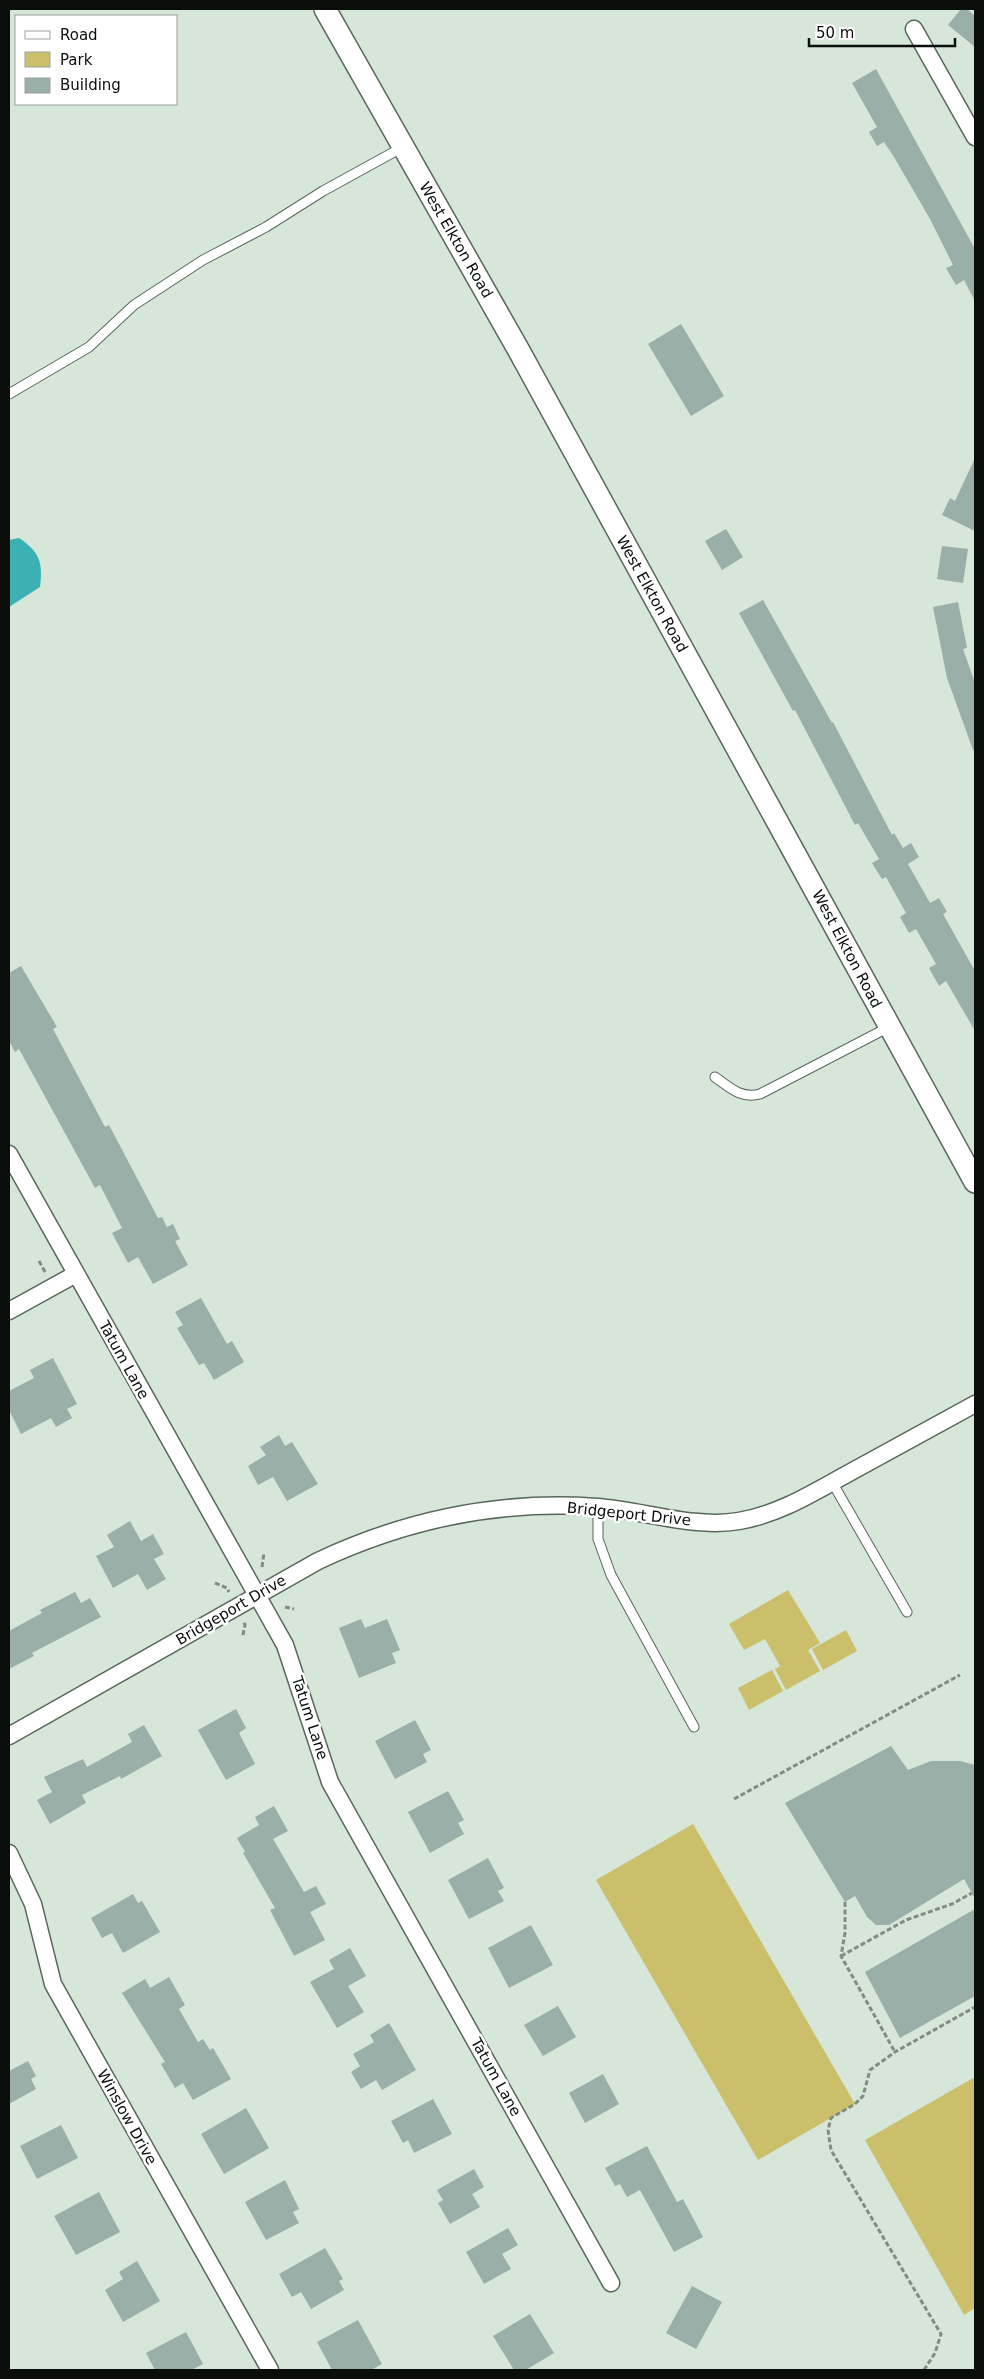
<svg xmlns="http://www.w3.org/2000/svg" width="984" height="2379" viewBox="0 0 984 2379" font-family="'DejaVu Sans',sans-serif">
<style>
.green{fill:#cbbf6b}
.water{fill:#3cb1b3}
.building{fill:#9aafa8}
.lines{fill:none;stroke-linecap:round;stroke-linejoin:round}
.service-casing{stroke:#59675b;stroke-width:11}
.minor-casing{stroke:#59675b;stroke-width:19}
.tertiary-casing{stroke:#59675b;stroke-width:24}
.path{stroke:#818c82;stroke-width:3;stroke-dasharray:5 2.5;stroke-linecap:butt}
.service{stroke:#fff;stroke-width:9}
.minor{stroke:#fff;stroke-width:16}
.tertiary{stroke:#fff;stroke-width:21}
.labels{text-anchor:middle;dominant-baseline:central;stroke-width:5;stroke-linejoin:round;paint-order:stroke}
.street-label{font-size:15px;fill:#090e0a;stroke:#fff}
</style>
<rect width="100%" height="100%" fill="#d6e6d8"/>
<g class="green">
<polygon points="788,1590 820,1643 808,1650 820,1671 786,1690 775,1669 780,1666 765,1639 744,1650 729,1624"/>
<polygon points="846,1630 857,1651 823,1670 812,1649"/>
<polygon points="772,1670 783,1691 749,1710 738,1688"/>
<polygon points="693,1824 855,2104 758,2160 596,1880"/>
<polygon points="975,2077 975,2308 964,2315 865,2140"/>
</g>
<path class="water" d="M19 538C40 552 43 563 40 587L9 607V540Z"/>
<g class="building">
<polygon points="961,9 967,9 975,16 975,47 948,25"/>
<polygon points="876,69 975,249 975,301 964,280 956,285 946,268 953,265 930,219 894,157 884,142 877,146 869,132 877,127 852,83"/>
<polygon points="681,324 724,396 691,416 648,344"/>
<polygon points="975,458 975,531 942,515 950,498 955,501"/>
<polygon points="726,529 743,557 722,570 705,541"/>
<polygon points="942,546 968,549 963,583 937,579"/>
<polygon points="763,600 832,723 833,722 892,835 894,833 903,848 911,843 919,857 908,864 930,903 939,898 947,912 943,914 975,971 975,1031 946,981 939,986 929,968 936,964 916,929 909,933 900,917 906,913 886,877 882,879 872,863 879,859 858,823 855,825 795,710 793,711 739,613"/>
<polygon points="958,602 967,648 963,649 975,683 975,750 973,750 947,678 933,607"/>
<polygon points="21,966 57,1027 53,1029 105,1127 109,1125 158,1218 162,1217 167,1227 173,1224 180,1239 175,1241 188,1265 153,1284 138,1257 128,1263 112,1233 122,1228 100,1185 95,1188 19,1049 15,1052 9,1041 9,973"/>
<polygon points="201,1298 227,1344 232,1341 244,1362 214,1380 204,1363 199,1365 177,1328 183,1325 175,1312"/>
<polygon points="53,1358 77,1404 67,1409 72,1418 56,1427 51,1418 21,1434 9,1410 9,1391 34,1378 30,1370"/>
<polygon points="279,1435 285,1446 292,1442 318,1484 287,1501 273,1477 258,1485 248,1466 266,1455 260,1447"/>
<polygon points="130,1521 141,1541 153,1534 164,1554 154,1559 166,1579 147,1590 138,1574 113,1588 96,1556 114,1547 107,1535"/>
<polygon points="75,1592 81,1603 90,1598 101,1617 32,1653 34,1656 9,1669 9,1631 42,1613 40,1610"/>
<polygon points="361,1619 365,1628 387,1619 400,1650 392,1653 396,1663 359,1678 339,1628"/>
<polygon points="236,1709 246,1728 239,1733 255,1764 226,1780 198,1730"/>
<polygon points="415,1720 431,1750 423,1754 427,1762 395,1779 375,1741"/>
<polygon points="144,1725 162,1756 121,1779 120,1776 82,1795 86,1803 50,1824 37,1800 52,1792 44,1777 83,1759 87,1767 132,1742 128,1734"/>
<polygon points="891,1746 908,1770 931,1761 960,1761 975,1765 975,1899 964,1879 889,1925 876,1925 867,1917 855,1896 845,1902 785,1803"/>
<polygon points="448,1791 464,1820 458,1823 464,1834 430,1853 408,1812"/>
<polygon points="274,1806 288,1831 273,1839 304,1892 316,1886 326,1904 310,1912 325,1940 294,1956 270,1910 275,1908 243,1853 245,1852 237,1838 259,1825 255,1817"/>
<polygon points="488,1858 504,1888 498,1891 504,1901 469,1919 448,1880"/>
<polygon points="133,1894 138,1903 142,1901 160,1932 123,1953 112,1933 102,1938 91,1918"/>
<polygon points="975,1909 975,1996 900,2038 865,1972"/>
<polygon points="531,1925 553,1965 509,1988 488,1948"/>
<polygon points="350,1948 366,1976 348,1986 364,2012 337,2028 310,1982 334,1969 329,1960"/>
<polygon points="169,1977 185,2005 179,2009 198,2042 203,2039 210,2050 213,2048 231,2079 193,2100 183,2083 175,2088 161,2064 165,2062 122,1993 145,1979 150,1988"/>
<polygon points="558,2006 576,2037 543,2056 524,2025"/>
<polygon points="389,2023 416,2070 382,2090 376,2080 361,2089 351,2072 360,2066 353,2054 374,2042 370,2035"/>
<polygon points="28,2061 36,2076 31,2079 36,2089 9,2104 9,2071"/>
<polygon points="603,2074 619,2104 585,2123 569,2093"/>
<polygon points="433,2099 452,2134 414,2153 408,2140 403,2143 391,2121"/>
<polygon points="246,2108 269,2148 224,2174 201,2134"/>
<polygon points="61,2125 78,2158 37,2179 20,2146"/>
<polygon points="647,2146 677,2202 683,2199 703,2237 674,2252 640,2190 627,2197 620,2184 615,2186 605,2168"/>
<polygon points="474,2169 484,2187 472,2194 480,2207 450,2224 438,2203 443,2200 437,2190"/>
<polygon points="285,2180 299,2209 293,2212 299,2223 266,2240 245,2202"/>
<polygon points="99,2192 120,2232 76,2255 54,2216"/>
<polygon points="508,2228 518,2245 502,2254 511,2269 484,2284 466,2252"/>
<polygon points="325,2248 343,2279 339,2281 344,2290 311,2309 301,2292 292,2297 279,2274"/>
<polygon points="137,2261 160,2301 123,2322 105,2290 123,2279 119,2272"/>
<polygon points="692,2286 722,2302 696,2349 666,2333"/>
<polygon points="530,2314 554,2353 526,2370 514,2370 493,2336"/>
<polygon points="358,2320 382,2364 371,2370 332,2370 317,2342"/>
<polygon points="186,2332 203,2364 191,2370 155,2370 146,2353"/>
</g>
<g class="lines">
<g class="service-casing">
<g id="service">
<polyline points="9,394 89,347 134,305 203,260 266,227 323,191 403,147"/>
<path d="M715 1077C730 1088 741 1099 760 1094L889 1027"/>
<polyline points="832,1482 907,1612"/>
<polyline points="598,1507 598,1539 611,1575 694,1727"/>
</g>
</g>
<g class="minor-casing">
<g id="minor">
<polyline points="914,29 975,137"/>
<polyline points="9,1154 285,1645 330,1782 611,2283"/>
<polyline points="9,1311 76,1274"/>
<path d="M9 1736 318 1561C407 1519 499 1500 597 1507 642 1510 694 1529 739 1521 780 1514 814 1492 849 1473 891 1450 933 1427 975 1404"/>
<polyline points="9,1853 33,1904 53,1984 270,2370"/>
</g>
</g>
<g class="tertiary-casing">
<polyline id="tertiary" points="325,9 518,349 975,1182"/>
</g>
<g class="path">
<polyline points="39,1261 45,1272"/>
<polyline points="262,1567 264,1553"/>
<polyline points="215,1583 227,1588 229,1592"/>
<polyline points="285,1607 294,1609"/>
<polyline points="243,1635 245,1625 244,1622"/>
<polyline points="734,1799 960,1675"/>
<polyline points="845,1902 845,1933 841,1956 895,2052"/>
<polyline points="841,1956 906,1920 952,1904 972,1893"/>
<polyline points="924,2370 935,2353 941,2334 831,2150 828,2130 831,2118 855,2104 863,2096 870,2070 895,2052 975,2007"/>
</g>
<use href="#service" class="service"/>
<use href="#minor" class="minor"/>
<use href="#tertiary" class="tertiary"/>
</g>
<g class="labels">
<g class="street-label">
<text transform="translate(456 240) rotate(60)">West Elkton Road</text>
<text transform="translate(652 594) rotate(61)">West Elkton Road</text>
<text transform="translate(847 949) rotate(62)">West Elkton Road</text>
<text transform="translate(124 1360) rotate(61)">Tatum Lane</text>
<text transform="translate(629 1514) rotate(6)">Bridgeport Drive</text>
<text transform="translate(231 1610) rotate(-30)">Bridgeport Drive</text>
<text transform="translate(310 1718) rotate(72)">Tatum Lane</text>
<text transform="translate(496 2077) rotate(61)">Tatum Lane</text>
<text transform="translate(127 2117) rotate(61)">Winslow Drive</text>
</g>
</g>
<rect width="984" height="2379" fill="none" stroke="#090e0a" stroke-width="20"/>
<rect x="15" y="15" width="162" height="90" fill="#ffffff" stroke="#9d9f9d"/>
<rect x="25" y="31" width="25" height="8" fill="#ffffff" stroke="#9d9f9d"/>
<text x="60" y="40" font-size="15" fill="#090e0a">Road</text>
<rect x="25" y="52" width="25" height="15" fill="#cbbf6b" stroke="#9d9f9d"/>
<text x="60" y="65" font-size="15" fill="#090e0a">Park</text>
<rect x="25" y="78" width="25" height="15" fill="#9aafa8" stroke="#9d9f9d"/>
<text x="60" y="90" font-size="15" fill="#090e0a">Building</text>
<path d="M809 38v8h146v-8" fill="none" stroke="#090e0a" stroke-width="2.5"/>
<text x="816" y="38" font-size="15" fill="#090e0a" stroke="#ffffff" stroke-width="4" paint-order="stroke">50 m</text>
</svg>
